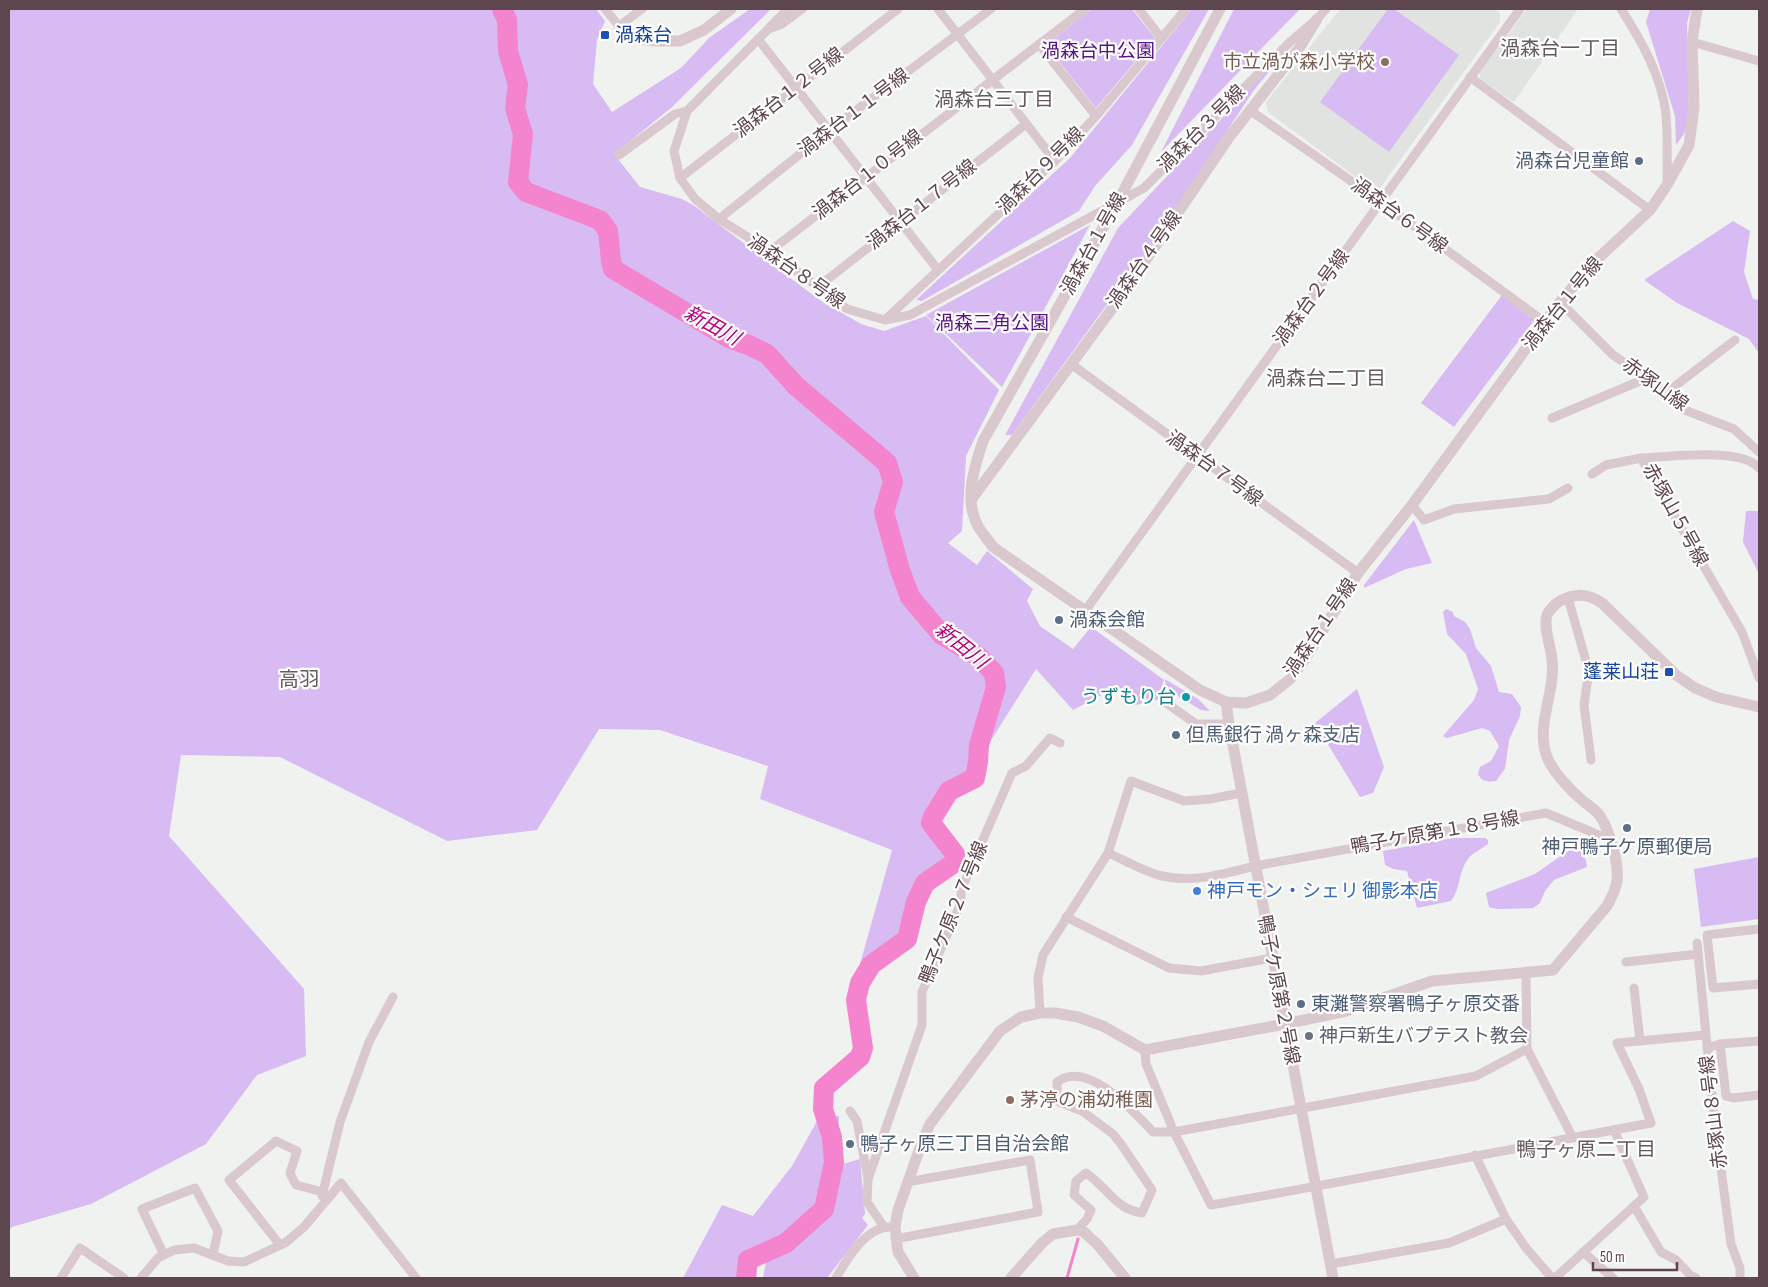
<svg xmlns="http://www.w3.org/2000/svg" width="1768" height="1287" viewBox="0 0 1768 1287" font-family="'Sofia Sans Condensed','Noto Sans JP',sans-serif">
<style>
.education{fill:#e1e3e1}
.green{fill:#d8bbf2}
.lines{fill:none;stroke-linecap:round;stroke-linejoin:round}
.stream{stroke:#f384cd;stroke-width:3}
.river{stroke:#f384cd;stroke-width:20}
.minor{stroke:#dac8cf;stroke-width:9}
.tertiary{stroke:#dac8cf;stroke-width:11}
.transit-dot{fill:#1a4fb4;stroke:#fff;stroke-width:2}
.education-dot{fill:#8d6e63;stroke:#fff;stroke-width:2}
.service-dot{fill:#5c6f8a;stroke:#fff;stroke-width:2}
.culture-dot{fill:#0f9aa8;stroke:#fff;stroke-width:2}
.shop-dot{fill:#3f7fe0;stroke:#fff;stroke-width:2}
.worship-dot{fill:#6b7280;stroke:#fff;stroke-width:2}
.labels{text-anchor:middle;dominant-baseline:central;stroke-width:4.5;stroke-linejoin:round;paint-order:stroke}
.transit-label{font-size:19px;fill:#164399;stroke:#fff;text-anchor:start}
.park-label{font-size:19px;fill:#5a1086;stroke:#fff}
.education-label{font-size:19px;fill:#785e54;stroke:#fff;text-anchor:end}
.street-label{font-size:19px;fill:#5e464f;stroke:#fff}
.service-label{font-size:19px;fill:#4e5e75;stroke:#fff;text-anchor:start}
.culture-label{font-size:19px;fill:#0d838f;stroke:#fff;text-anchor:end}
.shop-label{font-size:19px;fill:#366cbe;stroke:#fff;text-anchor:start}
.worship-label{font-size:19px;fill:#5b616d;stroke:#fff;text-anchor:start}
.neighbourhood-label{font-size:20px;fill:#655b5e;stroke:#fff}
.water-label{font-size:20px;font-style:italic;fill:#b60278;stroke:#fff}
</style>
<rect width="100%" height="100%" fill="#eff2ef"/>
<g class="education">
<polygon points="1340,9 1494,9 1500,13 1500,22 1380,188 1372,189 1268,112 1266,102"/>
<polygon points="1527,9 1578,9 1514,102 1480,79 1480,72"/>
</g>
<g class="green">
<polygon points="9,9 596,9 605,21 597,40 593,84 612,112 681,68 709,38 750,9 771,9 671,108 614,154 640,187 682,199 693,205 821,301 861,324 884,331 926,316 999,390 966,456 962,531 948,543 977,565 987,551 1033,589 1027,601 1040,626 1073,649 1091,627 1164,680 1160,692 1160,699 1132,706 1117,687 1073,710 1036,669 952,802 931,829 948,852 894,940 860,964 892,850 760,799 768,766 660,730 599,729 537,830 447,841 280,757 181,755 169,836 304,989 306,1056 257,1075 206,1144 91,1204 12,1227 9,1230"/>
<polygon points="1092,9 1132,9 1155,38 1096,108 1046,45"/>
<polygon points="1192,9 1209,9 1132,145 1095,186 1079,211 922,301 916,300 1070,158"/>
<polygon points="1234,9 1300,9 1161,152"/>
<polygon points="1388,9 1394,9 1459,55 1389,152 1320,102"/>
<polygon points="1650,9 1691,9 1687,23 1689,117 1684,134 1676,145 1675,116 1646,22"/>
<polygon points="1290,46 1254,90 1169,219 1012,435 1005,435 1118,228"/>
<polygon points="1733,221 1750,231 1744,272 1753,299 1759,300 1759,353 1749,339 1677,303 1644,280"/>
<polygon points="1090,225 1002,387 926,315"/>
<polygon points="1502,295 1535,319 1454,427 1421,403"/>
<polygon points="1746,511 1759,511 1759,574 1743,542"/>
<polygon points="1414,520 1432,563 1406,569 1364,588 1364,585"/>
<path d="M1446 609 1453 612 1454 616 1465 622 1470 629 1476 648 1491 666 1499 692 1512 694 1521 707 1520 716 1509 740 1505 769 1496 781C1488 782 1482 782 1478 774L1480 767 1491 761 1499 746 1490 731 1482 728 1447 738 1443 736 1474 700 1478 689 1466 654 1447 634 1443 612Z"/>
<polygon points="1165,679 1198,699 1210,711 1201,710 1166,689"/>
<polygon points="1357,689 1384,767 1373,793 1360,797 1315,723"/>
<path d="M1452 838H1485L1488 840V844C1482 849 1472 853 1468 859 1458 872 1461 888 1451 901L1417 908 1407 871 1393 869 1385 865 1383 851Z"/>
<path d="M1575 846C1582 852 1586 857 1587 867L1554 880 1545 891 1540 903 1533 908 1497 909 1489 907 1486 893 1535 874Z"/>
<polygon points="1759,857 1759,919 1701,927 1694,869"/>
<polygon points="821,1114 839,1116 838,1146 843,1164 860,1159 865,1214 862,1218 868,1225 827,1278 763,1278 767,1257 745,1257 739,1278 683,1278 722,1205 753,1216 792,1166"/>
</g>
<g class="lines">
<polyline class="stream" points="1067,1278 1078,1239"/>
<polyline class="river" points="502,9 507,20 508,51 518,85 515,108 523,134 518,182 526,192 600,220 608,231 611,261 613,269 729,338 751,346 767,354 796,386 887,463 893,482 884,512 900,570 910,597 942,635 979,657 994,673 996,687 979,745 978,762 975,778 949,791 933,817 931,823 955,854 954,863 925,883 916,902 907,939 871,965 860,983 856,1000 863,1048 860,1057 824,1088 823,1109 832,1137 834,1162 824,1209 786,1243 748,1260 746,1278"/>
<g class="minor">
<polyline points="605,9 619,26 642,9"/>
<polyline points="788,9 687,111 674,151 680,178 695,199 719,219 770,251 847,309 885,320 910,315 1144,188 1290,42 1317,19 1326,9"/>
<polyline points="938,9 1055,161"/>
<polyline points="1139,9 1161,38"/>
<path d="M1621 9C1641 40 1662 77 1666 115 1668 138 1667 162 1667 185"/>
<polyline points="771,28 782,24 802,9"/>
<polyline points="758,39 938,270"/>
<polyline points="1692,42 1759,61"/>
<polyline points="1039,44 1096,116"/>
<polyline points="1470,77 1650,210"/>
<polyline points="1251,111 1381,202 1546,323"/>
<polyline points="619,155 675,114 687,111"/>
<polyline points="680,178 898,9"/>
<polyline points="719,219 830,130 991,9"/>
<polyline points="770,251 1085,9"/>
<polyline points="819,286 1026,124"/>
<polyline points="1560,302 1613,355 1661,388 1682,409 1734,429 1759,452"/>
<polyline points="886,319 1055,161 1096,116 1186,9"/>
<polyline points="1071,364 1358,573"/>
<polyline points="1666,393 1735,340"/>
<polyline points="1552,418 1647,378"/>
<path d="M1759 468C1742 447 1667 457 1641 458L1742 632 1759 678"/>
<polyline points="1592,474 1606,465 1641,458"/>
<polyline points="1412,505 1424,520 1454,509 1549,499 1568,488"/>
<polyline points="1568,598 1588,668 1588,677 1584,705 1591,760"/>
<polyline points="1085,611 1520,9"/>
<polyline points="1165,702 1196,724 1229,724"/>
<path d="M1108 853C1124 860 1145 872 1162 876 1194 883 1224 874 1255 866L1546 813 1611 840"/>
<polyline points="1066,917 1169,968 1201,971 1272,958"/>
<polyline points="1759,929 1707,935 1713,988 1759,984"/>
<polyline points="1697,943 1714,1116 1731,1244 1740,1268 1740,1278"/>
<polyline points="1626,962 1698,954"/>
<polyline points="1526,974 1527,1049 1573,1138"/>
<polyline points="1634,988 1640,1041"/>
<polyline points="1040,1013 1038,978 1043,955 1108,853 1131,781 1184,801 1210,799 1241,793"/>
<polyline points="1720,1044 1726,1096 1733,1098 1759,1095"/>
<polyline points="1707,1048 1720,1044 1759,1041"/>
<path d="M1145 1050 1146 1064 1174 1132 1211 1205C1358 1180 1504 1150 1651 1123L1639 1089 1617 1043 1705 1035"/>
<polyline points="850,1111 857,1121 868,1179"/>
<polyline points="1475,1155 1506,1219 1526,1248 1552,1278"/>
<polyline points="322,1196 340,1122 369,1042 393,997"/>
<polyline points="1634,1206 1661,1252 1676,1260 1690,1275 1696,1278"/>
<polyline points="884,1227 867,1202 868,1179 922,1025 922,992 961,903 961,890 1012,773 1026,766 1050,738 1060,743"/>
<path d="M1077 1230 1087 1219 1091 1210 1074 1195 1076 1181 1086 1173C1107 1187 1115 1209 1142 1213L1152 1190 1121 1144 1113 1134 1082 1111 1059 1102 1057 1093V1082C1088 1059 1134 1112 1153 1132H1174L1476 1076 1527 1049"/>
<polyline points="895,1239 1038,1212 1030,1160 907,1182"/>
<polyline points="280,1245 229,1180 276,1141 297,1151 290,1173 296,1185 323,1192"/>
<polyline points="1583,1252 1613,1278"/>
<polyline points="164,1255 142,1209 195,1188 218,1231 213,1255"/>
<polyline points="1331,1264 1449,1243 1506,1219"/>
<polyline points="61,1278 80,1248 124,1278"/>
<polyline points="141,1278 158,1258 174,1250 194,1248 228,1261 244,1262 285,1243 304,1227 341,1183 416,1278"/>
<path d="M836 1278C847 1259 865 1228 889 1227"/>
<polyline points="1555,1278 1644,1197 1614,1130"/>
</g>
<g class="tertiary">
<path d="M1220 9 1117 203 983 441C974 468 963 501 979 528 983 534 988 540 993 547L1200 690 1226 702 1246 703 1270 695 1289 680 1303 662 1358 573 1412 505 1560 302 1593 263 1650 210 1667 185 1689 145 1694 107 1692 42 1697 9"/>
<polyline points="619,26 640,39 656,41 680,41 704,30 731,9"/>
<polyline points="971,500 1122,295 1230,136 1300,47 1317,19"/>
<polyline points="1226,702 1229,724 1333,1278"/>
<path d="M914 1278 898 1252 895 1227 898 1210 922 1142 930 1124 1000 1031 1021 1017 1040 1013H1055L1078 1017 1103 1026 1145 1050 1285 1024 1346 1011 1432 981 1553 970 1607 906C1611 898 1616 890 1617 881 1619 863 1610 831 1600 816 1596 810 1588 805 1583 801 1571 791 1553 772 1547 757 1535 725 1556 692 1552 660 1551 646 1543 628 1547 615 1549 610 1556 603 1560 601 1576 593 1587 593 1602 603L1676 675 1695 688 1716 697 1759 707"/>
<polyline points="1011,1278 1042,1243 1053,1234 1077,1230 1084,1232 1098,1245 1125,1278"/>
</g>
</g>
<g class="transit-dot">
<rect x="600" y="30" width="10" height="10" rx="2.5"/>
<rect x="1664" y="667" width="10" height="10" rx="2.5"/>
</g>
<g class="education-dot">
<circle cx="1385" cy="62" r="5"/>
<circle cx="1010" cy="1100" r="5"/>
</g>
<g class="service-dot">
<circle cx="1639" cy="161" r="5"/>
<circle cx="1059" cy="620" r="5"/>
<circle cx="1176" cy="735" r="5"/>
<circle cx="1627" cy="828" r="5"/>
<circle cx="1301" cy="1004" r="5"/>
<circle cx="850" cy="1144" r="5"/>
</g>
<circle class="culture-dot" cx="1186" cy="697" r="5"/>
<circle class="shop-dot" cx="1197" cy="891" r="5"/>
<circle class="worship-dot" cx="1309" cy="1036" r="5"/>
<g class="labels">
<g class="transit-label">
<text x="615" y="35">渦森台</text>
<text x="1659" y="672" text-anchor="end">蓬莱山荘</text>
</g>
<g class="park-label">
<text x="1098" y="51">渦森台中公園</text>
<text x="992" y="323">渦森三角公園</text>
</g>
<g class="education-label">
<text x="1375" y="62">市立渦が森小学校</text>
<text x="1020" y="1100" text-anchor="start">茅渟の浦幼稚園</text>
</g>
<g class="street-label">
<text transform="translate(789 93) rotate(-38)">渦森台１２号線</text>
<text transform="translate(854 113) rotate(-37)">渦森台１１号線</text>
<text transform="translate(1202 129) rotate(-45)">渦森台３号線</text>
<text transform="translate(1041 171) rotate(-45)">渦森台９号線</text>
<text transform="translate(868 175) rotate(-38)">渦森台１０号線</text>
<text transform="translate(922 205) rotate(-38)">渦森台１７号線</text>
<text transform="translate(1399 216) rotate(36)">渦森台６号線</text>
<text transform="translate(1094 244) rotate(-61)">渦森台１号線</text>
<text transform="translate(1145 260) rotate(-55)">渦森台４号線</text>
<text transform="translate(796 272) rotate(35)">渦森台８号線</text>
<text transform="translate(1312 298) rotate(-54)">渦森台２号線</text>
<text transform="translate(1563 304) rotate(-51)">渦森台１号線</text>
<text transform="translate(1655 385) rotate(36)">赤塚山線</text>
<text transform="translate(1214 469) rotate(36)">渦森台７号線</text>
<text transform="translate(1675 515) rotate(61)">赤塚山５号線</text>
<text transform="translate(1321 628) rotate(-56)">渦森台１号線</text>
<text transform="translate(1435 833) rotate(-10)">鴨子ケ原第１８号線</text>
<text transform="translate(954 913) rotate(-68)">鴨子ケ原２７号線</text>
<text transform="translate(1278 990) rotate(79)">鴨子ケ原第２号線</text>
<text transform="translate(1714 1112) rotate(-97)">赤塚山８号線</text>
</g>
<g class="service-label">
<text x="1629" y="161" text-anchor="end">渦森台児童館</text>
<text x="1069" y="620">渦森会館</text>
<text x="1186" y="735">但馬銀行 渦ヶ森支店</text>
<text x="1627" y="847" text-anchor="middle">神戸鴨子ケ原郵便局</text>
<text x="1311" y="1004">東灘警察署鴨子ヶ原交番</text>
<text x="860" y="1144">鴨子ヶ原三丁目自治会館</text>
</g>
<g class="culture-label">
<text x="1176" y="697">うずもり台</text>
</g>
<g class="shop-label">
<text x="1207" y="891">神戸モン・シェリ 御影本店</text>
</g>
<g class="worship-label">
<text x="1319" y="1036">神戸新生バプテスト教会</text>
</g>
<g class="neighbourhood-label">
<text x="1560" y="49">渦森台一丁目</text>
<text x="994" y="100">渦森台三丁目</text>
<text x="1326" y="379">渦森台二丁目</text>
<text x="299" y="680">高羽</text>
<text x="1586" y="1150">鴨子ヶ原二丁目</text>
</g>
<g class="water-label">
<text transform="translate(712 326) rotate(29)">新田川</text>
<text transform="translate(961 646) rotate(39)">新田川</text>
</g>
</g>
<rect width="1768" height="1287" fill="none" stroke="#5e464f" stroke-width="20"/>
<path d="M1593 1262v8h84v-8" fill="none" stroke="#5e464f" stroke-width="2.5"/>
<text x="1600" y="1262" font-size="15" fill="#5e464f" stroke="#ffffff" stroke-width="4" paint-order="stroke">50 m</text>
</svg>
